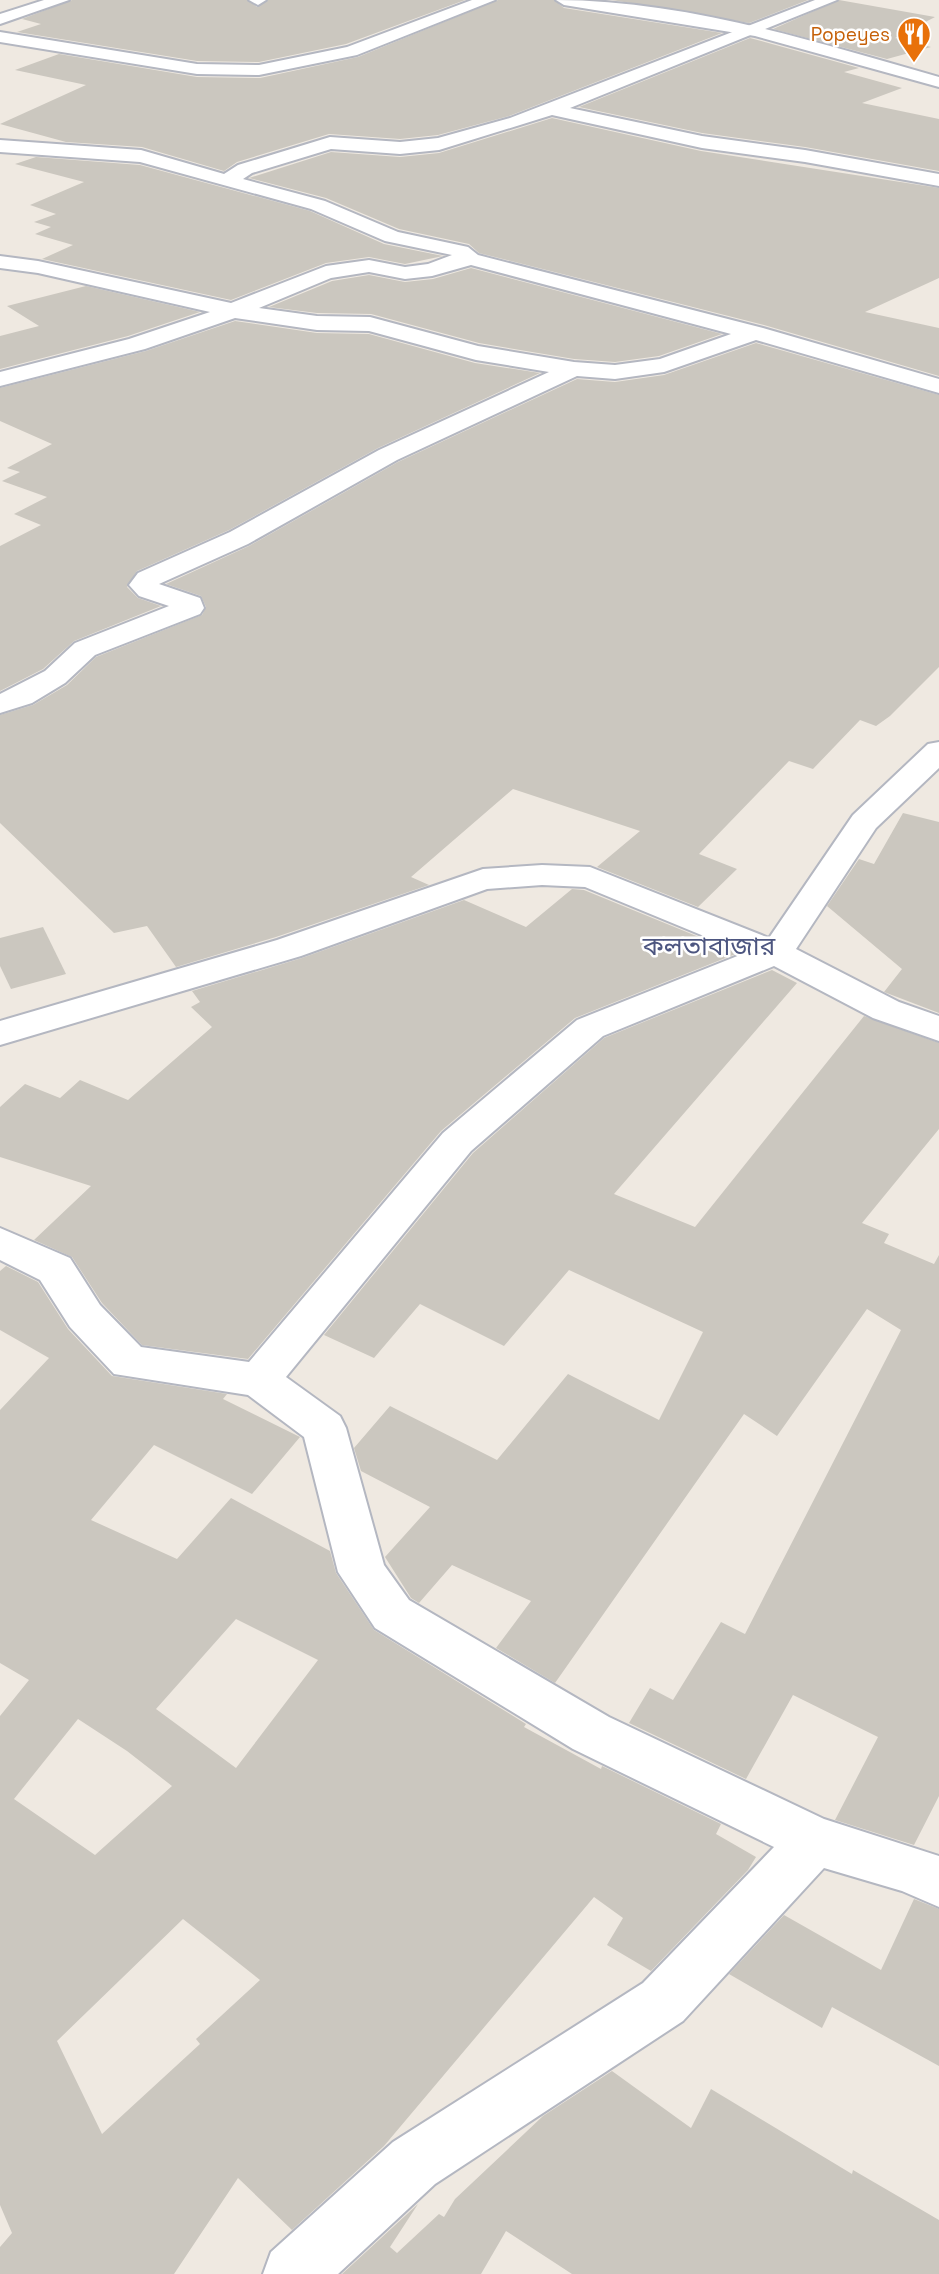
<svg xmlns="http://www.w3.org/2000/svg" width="939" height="2274" viewBox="0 0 939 2274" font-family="'Space Grotesk','Noto Sans Bengali',sans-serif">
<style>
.building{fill:#cbc7bf;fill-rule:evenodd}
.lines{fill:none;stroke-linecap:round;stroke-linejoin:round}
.minor-casing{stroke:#b4b7c1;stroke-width:4}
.tertiary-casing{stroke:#b4b7c1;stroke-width:4}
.minor{fill:#fff;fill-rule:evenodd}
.tertiary{fill:#fff;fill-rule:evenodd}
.labels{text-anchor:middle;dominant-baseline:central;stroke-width:5;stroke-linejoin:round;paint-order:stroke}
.far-food-label{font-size:19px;fill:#c56008;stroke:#fff;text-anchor:end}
.quarter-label{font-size:26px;fill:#4d5680;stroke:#fff}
</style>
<rect width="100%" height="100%" fill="#efe9e1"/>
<g class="building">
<polygon points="72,0 247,0 257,7 268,0 465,0 346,44 259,62 197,61 17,32 41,24 22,19"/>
<polygon points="498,0 554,0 564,8 722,33 509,116 438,135 400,139 329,134 237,162 224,171 142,147 66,142 0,124 86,85 15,70 59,54 197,77 260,78 358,57"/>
<polygon points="612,0 808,0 749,23"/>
<polygon points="839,0 935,17 895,38 931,47 887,59 773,29"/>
<polygon points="750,38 859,68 844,72 902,88 862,103 939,119 939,171 805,147 702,133 579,107"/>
<polygon points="552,118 701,151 939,188 939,278 865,312 939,328 939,376 764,325 479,253 469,244 399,229 326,198 249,178 331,152 400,157 439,153"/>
<polygon points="36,157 140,165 310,211 384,244 443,256 405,264 369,257 326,263 231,300 42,259 73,245 35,234 51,227 34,222 56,214 30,205 84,182 15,164"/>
<polygon points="471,268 722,334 659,356 615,362 574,359 479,343 371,314 317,313 269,307 332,281 369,275 405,282 433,279"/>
<polygon points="86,286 200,312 128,336 0,369 0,336 39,326 7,306"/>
<polygon points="235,321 317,333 369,334 475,363 540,373 378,448 229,530 137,571 127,587 138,598 161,606 74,641 43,669 0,691 0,546 41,525 14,514 47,497 2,481 20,472 7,468 52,444 0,421 0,388 146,351"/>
<polygon points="756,343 939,395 939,667 890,716 876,726 860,720 813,769 789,761 699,854 737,869 698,907 597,867 640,831 513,789 411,877 429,885 276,937 176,967 147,926 114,933 0,823 0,715 33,705 67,685 96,657 202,615 206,607 201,596 166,584 249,546 398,462 577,379 615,382 664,375"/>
<polygon points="903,813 939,822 939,1013 884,992 902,969 827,906 859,859 874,864"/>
<polygon points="572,889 584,890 738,953 575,1018 441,1131 248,1359 142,1345 102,1303 72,1257 34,1240 91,1186 0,1157 0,1107 25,1084 60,1098 80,1080 128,1100 212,1027 191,1007 200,1002 192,991 302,958 464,900 526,927"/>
<polygon points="43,927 66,974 11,989 0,966 0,938"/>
<polygon points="772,970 797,983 614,1194 695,1227 864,1016 939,1043 939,1129 862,1223 889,1234 884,1243 934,1264 939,1255 939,1796 914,1845 835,1820 878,1737 793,1695 746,1779 629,1723 650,1688 673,1700 721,1622 745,1634 901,1330 867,1309 777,1436 744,1414 555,1683 496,1648 531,1601 452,1565 419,1603 411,1598 385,1557 430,1507 361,1471 354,1448 390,1406 497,1460 568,1374 659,1420 703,1332 569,1270 504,1346 420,1304 374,1358 324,1335 473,1153 604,1038"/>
<path d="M6 1266 38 1282 68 1329 112 1376 227 1394 223 1399 300 1437 252 1494 154 1445 91 1520 177 1559 231 1498 330 1551 336 1573 374 1630 526 1724 524 1727 601 1769 602 1766 721 1824 716 1834 756 1857 748 1870 651 1971 607 1945 623 1918 594 1897 384 2146 292 2230 238 2178 174 2274H0V2247L12 2233 0 2205V1716L29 1680 0 1663V1410L49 1358 0 1330V1271ZM236 1619 318 1660 236 1768 156 1709ZM78 1719 127 1751 172 1786 95 1855 14 1799ZM183 1919 260 1980 196 2039 200 2044 102 2134 57 2041Z"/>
<polygon points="914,1899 939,1909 939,2066 832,2007 822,2028 729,1974 784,1915 881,1970"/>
<polygon points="612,2071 691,2128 711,2089 852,2174 853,2170 939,2220 939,2274 572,2274 506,2231 481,2274 342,2274 418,2204 390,2247 397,2253 439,2214 444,2217 455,2199 543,2116"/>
</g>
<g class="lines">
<g class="minor-casing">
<g id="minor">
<polygon points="44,0 69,0 0,24 0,14"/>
<polygon points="249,0 266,0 258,5"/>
<polygon points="472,0 495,0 357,55 259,75 197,74 0,42 0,32 197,64 259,65 347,47"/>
<path d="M815 0H837L570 108 702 136 805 150 939 174V186L805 162 702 148 552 115 439 150 400 154 331 149 252 173 243 179 325 201 398 232 468 247 478 255 763 328 939 379V393L756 340 664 372 615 379 577 376 397 460 248 544 159 584 200 598 204 608 200 614 95 655 65 683 32 703 0 713V694L45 671 75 643 169 606 139 596 129 585 138 573 230 532 379 450 549 372 476 360 369 331 317 330 235 318 145 349 0 386V372L129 339 210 312 38 273 0 268V256L38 261 231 303 326 266 369 260 405 267 428 264 452 255 385 241 311 209 140 162 0 152V140L141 150 224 174 238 165 330 137 400 142 438 138 510 118ZM471 265 731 334 660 359 615 365 574 362 478 346 370 317 317 316 259 308 331 278 369 272 405 279 432 276Z"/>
<polygon points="939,742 939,768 876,828 796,949 899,1002 939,1016 939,1041 873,1018 774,966 603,1036 471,1151 286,1377 340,1416 346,1428 384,1565 409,1600 609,1717 824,1819 939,1856 939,1907 902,1891 824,1868 683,2021 435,2184 338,2274 263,2274 271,2252 393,2142 643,1983 774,1847 573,1749 375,1628 338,1572 304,1437 248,1395 114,1374 70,1327 40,1280 0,1260 0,1228 70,1258 100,1305 141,1347 249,1362 443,1133 577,1020 745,953 585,887 542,885 487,889 301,956 0,1045 0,1021 277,940 483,869 542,865 590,867 769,938 853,815 928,744"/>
</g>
</g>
<g class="tertiary-casing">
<path id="tertiary" d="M556 0C685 0 816 42 939 77V87L755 36 564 5Z"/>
</g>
<use href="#minor" class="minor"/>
<use href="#tertiary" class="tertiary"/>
</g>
<defs>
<g id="restaurant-pin" transform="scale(1.75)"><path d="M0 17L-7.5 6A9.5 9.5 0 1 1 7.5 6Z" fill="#e8710a" stroke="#fff"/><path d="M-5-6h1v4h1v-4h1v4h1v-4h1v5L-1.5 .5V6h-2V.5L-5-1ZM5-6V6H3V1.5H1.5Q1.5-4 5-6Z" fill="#fff"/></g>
</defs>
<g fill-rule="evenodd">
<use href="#restaurant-pin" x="914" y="34"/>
</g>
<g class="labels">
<g class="far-food-label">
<text x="890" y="34">Popeyes</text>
</g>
<g class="quarter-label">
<text x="709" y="946">কলতাবাজার</text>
</g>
</g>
</svg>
